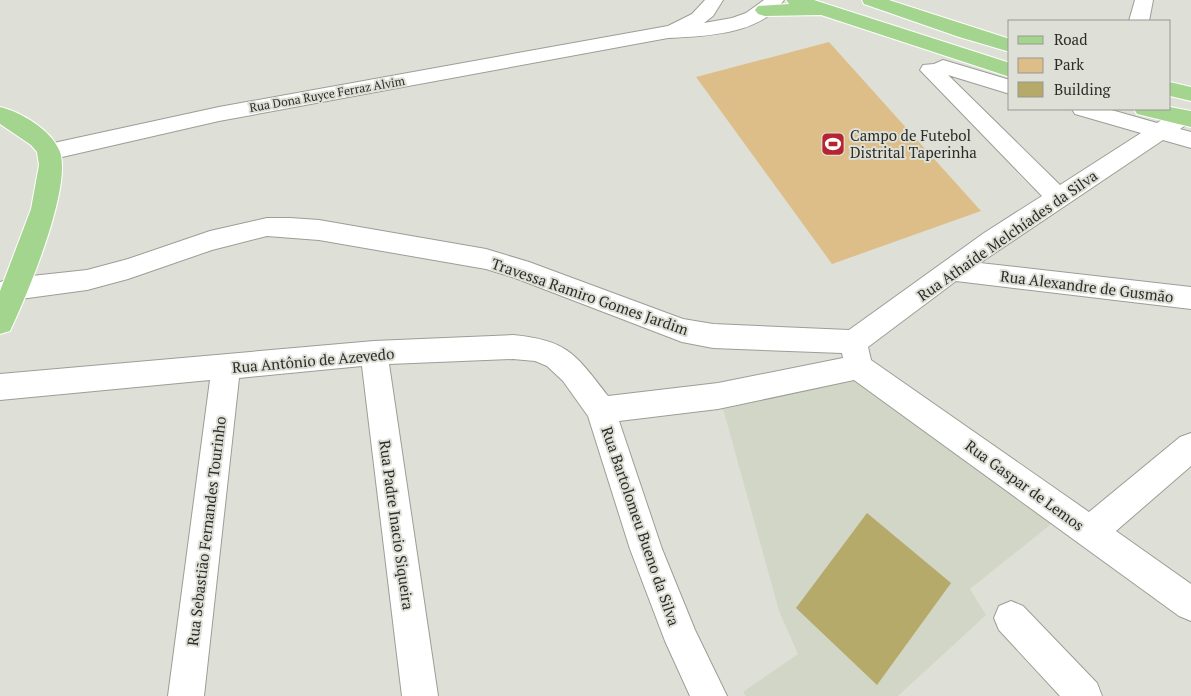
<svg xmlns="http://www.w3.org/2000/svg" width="1191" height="696" viewBox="0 0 1191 696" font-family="'PT Serif',serif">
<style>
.built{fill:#d2d6c6}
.green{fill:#ddbe89}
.building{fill:#b5aa69}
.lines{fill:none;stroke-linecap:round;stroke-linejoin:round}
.minor-casing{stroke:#9b9e95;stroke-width:2}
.major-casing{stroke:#fff;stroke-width:2}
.minor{fill:#fff;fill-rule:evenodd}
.major{fill:#a4d58e;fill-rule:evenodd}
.labels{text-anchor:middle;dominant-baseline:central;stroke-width:4;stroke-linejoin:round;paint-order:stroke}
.far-street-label{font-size:12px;fill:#2c2d29;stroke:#dee0d7}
.poi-label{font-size:15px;fill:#2c2d29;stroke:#dee0d7;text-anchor:start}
.street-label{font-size:15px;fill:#2c2d29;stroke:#dee0d7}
</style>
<rect width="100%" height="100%" fill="#dee0d7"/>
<polygon class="built" points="853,378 1055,521 970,589 986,615 898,696 746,696 743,692 798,654 779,611 722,405"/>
<polygon class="green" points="829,42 981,211 832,264 696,77"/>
<polygon class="building" points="867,513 951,583 877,685 796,608"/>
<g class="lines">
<g class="minor-casing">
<g id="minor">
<path d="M705 0H723L713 16 704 23 732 18 746 13 764 0H784C760 35 706 36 668 38L219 121 49 160 41 158 38 152 41 146 49 144 219 107 668 26 692 14Z"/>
<polygon points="1135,0 1153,0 1149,21 1129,21"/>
<path d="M943 60 1010 80V94L948 75 1060 185 1141 133 1075 114 1072 109H1108L1157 123 1174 112 1182 110 1191 114 1190 122 1180 129 1191 132V148L1163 140 980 263 1191 287V309L956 281 868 347 871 360 1089 512 1180 437 1191 433V466L1116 531 1191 584V621L1179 616 854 380 718 409 619 421 662 549 695 630 727 696H690L665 641 630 549 588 416 563 381 547 366 535 361 513 359 389 364 438 696H402L362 366 239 378 204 696H168L210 380 0 400V374L374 341 513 335C568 340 576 355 608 396L718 383 843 358 842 353 713 348 682 342 515 278 486 269 319 240 267 236 212 250 128 279 87 290 13 300 0 304V282L13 278 87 270 128 259 210 231 267 218H290L319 220 486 249 529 262 683 319 713 324 849 330 984 233 1042 196 920 70 923 65 934 64Z"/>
<polygon points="1011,601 1023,606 1097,683 1102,696 1060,696 999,630 994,618 999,606"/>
</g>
</g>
<g class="major-casing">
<g id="major">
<polygon points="786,0 814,0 1010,63 1010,77 821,15 765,16 758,14 755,10 758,6 789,4"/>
<polygon points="862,0 889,0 1010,39 1010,52 959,37 864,4"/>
<polygon points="1170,82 1191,87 1191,101 1170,96"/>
<path d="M0 107C21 112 52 130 60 152 72 189 27 295 10 331L0 334V291L31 209 39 165 37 152 31 145 0 124Z"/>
<polygon points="1170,107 1191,111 1191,127 1137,114 1134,109 1170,109"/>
</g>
</g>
<use href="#minor" class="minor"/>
<use href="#major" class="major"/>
</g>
<defs>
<g id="stadium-square" transform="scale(1.25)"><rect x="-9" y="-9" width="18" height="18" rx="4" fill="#b5242f" stroke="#dee0d7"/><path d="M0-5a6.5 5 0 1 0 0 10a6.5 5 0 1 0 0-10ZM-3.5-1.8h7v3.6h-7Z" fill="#fff"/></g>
</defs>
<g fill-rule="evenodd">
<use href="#stadium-square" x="833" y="144"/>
</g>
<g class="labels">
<g class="far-street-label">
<text transform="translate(327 94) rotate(-10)">Rua Dona Ruyce Ferraz Alvim</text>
</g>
<g class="poi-label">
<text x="850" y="135">Campo de Futebol<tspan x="850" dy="17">Distrital Taperinha</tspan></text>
</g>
<g class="street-label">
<text transform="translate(1007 235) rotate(-35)">Rua Athaíde Melchíades da Silva</text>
<text transform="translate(1087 286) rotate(7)">Rua Alexandre de Gusmão</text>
<text transform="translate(590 296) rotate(19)">Travessa Ramiro Gomes Jardim</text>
<text transform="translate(313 360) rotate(-5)">Rua Antônio de Azevedo</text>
<text transform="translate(1025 485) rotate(36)">Rua Gaspar de Lemos</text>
<text transform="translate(397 525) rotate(82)">Rua Padre Inacio Siqueira</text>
<text transform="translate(641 526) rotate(71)">Rua Bartolomeu Bueno da Silva</text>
<text transform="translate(206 531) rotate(-83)">Rua Sebastião Fernandes Tourinho</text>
</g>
</g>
<rect x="1008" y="20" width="162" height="90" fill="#dee0d7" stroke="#979891"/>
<rect x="1018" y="36" width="25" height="8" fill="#a4d58e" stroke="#979891"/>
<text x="1054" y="45" font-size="15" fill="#2c2d29">Road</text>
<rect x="1018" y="58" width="25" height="15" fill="#ddbe89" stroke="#979891"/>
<text x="1054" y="70" font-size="15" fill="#2c2d29">Park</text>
<rect x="1018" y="82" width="25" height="15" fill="#b5aa69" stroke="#979891"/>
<text x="1054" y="95" font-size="15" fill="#2c2d29">Building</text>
</svg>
